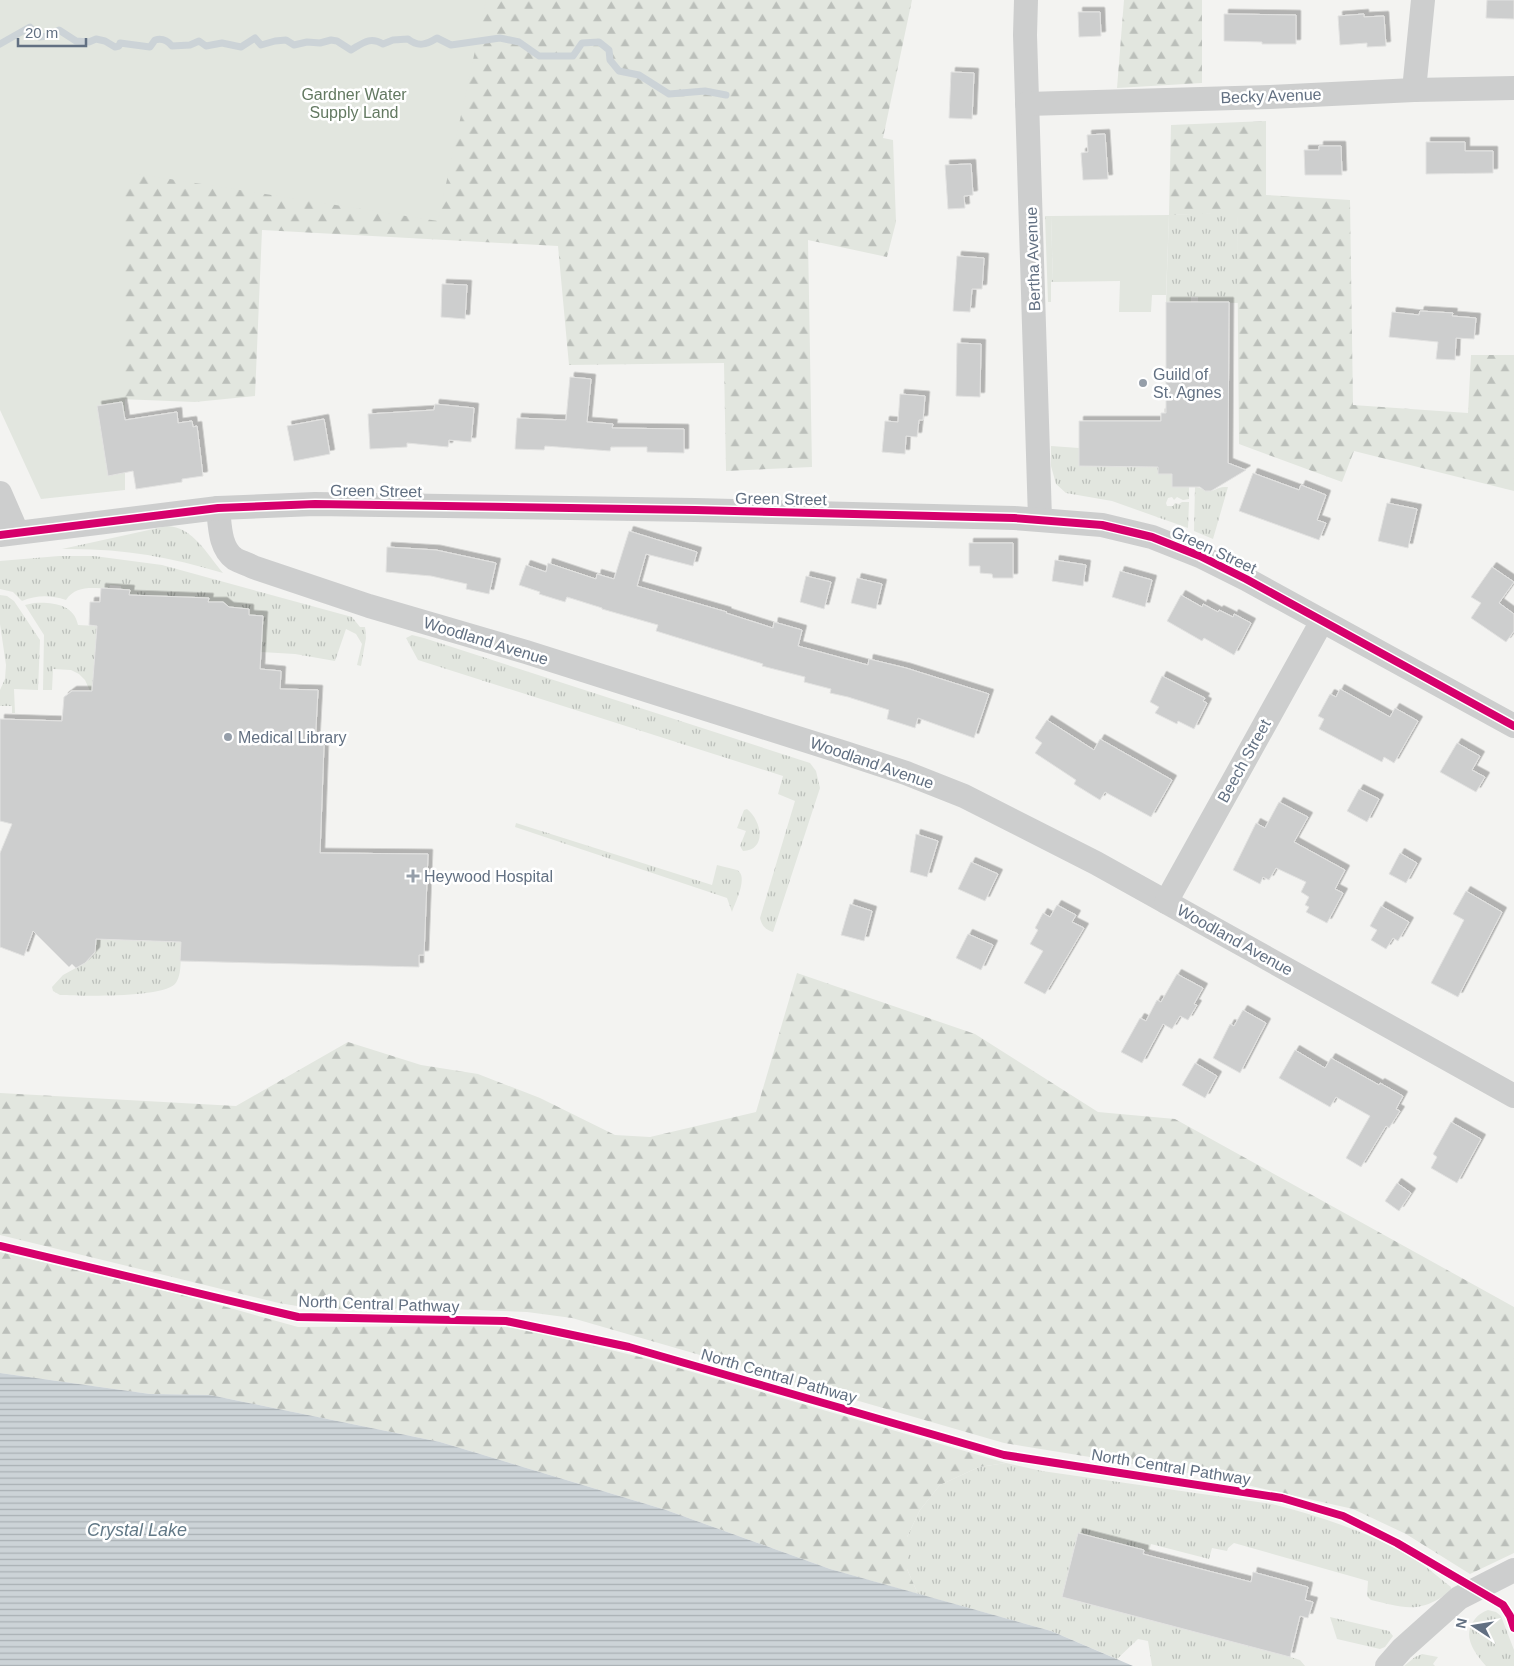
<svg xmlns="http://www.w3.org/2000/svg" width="1514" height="1666" viewBox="0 0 1514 1666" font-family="Arial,sans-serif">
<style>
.grass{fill:url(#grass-tufts)}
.forest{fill:url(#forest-firs)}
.park{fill:#e2e6df}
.water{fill:url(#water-rules)}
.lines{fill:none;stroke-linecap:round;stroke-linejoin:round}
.stream{stroke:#ccd3d7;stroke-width:7}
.building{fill:#cdcece;stroke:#e2e2e1;filter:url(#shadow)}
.minor{stroke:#cdcece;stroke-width:24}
.cycleway-casing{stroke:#fff;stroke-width:11}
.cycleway{stroke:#d6006c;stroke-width:8}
.poi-dot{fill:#959ea9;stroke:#fff;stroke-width:2}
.labels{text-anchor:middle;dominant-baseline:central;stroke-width:5;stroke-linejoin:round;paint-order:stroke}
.park-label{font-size:16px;fill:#637961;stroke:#fff}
.street-label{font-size:16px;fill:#627082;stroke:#fff}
.poi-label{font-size:16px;fill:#627082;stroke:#fff;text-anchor:start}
.water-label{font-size:18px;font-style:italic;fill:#627987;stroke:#fff}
</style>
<defs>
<pattern id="grass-tufts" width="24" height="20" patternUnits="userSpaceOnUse" patternTransform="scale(1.25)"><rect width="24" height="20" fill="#e2e6df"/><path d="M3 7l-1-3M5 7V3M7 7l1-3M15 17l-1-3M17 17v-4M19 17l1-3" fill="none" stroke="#bbbfba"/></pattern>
<pattern id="forest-firs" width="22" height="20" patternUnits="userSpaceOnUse" patternTransform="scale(1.25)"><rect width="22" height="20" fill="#e2e6df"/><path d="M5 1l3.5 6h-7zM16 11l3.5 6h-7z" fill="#bbbfba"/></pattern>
<pattern id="water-rules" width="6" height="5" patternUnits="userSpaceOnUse" patternTransform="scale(1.25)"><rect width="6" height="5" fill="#ccd3d7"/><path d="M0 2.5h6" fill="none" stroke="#a9b0b4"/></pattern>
<filter id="shadow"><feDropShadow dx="4.5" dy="-4.5" stdDeviation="0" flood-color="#0004"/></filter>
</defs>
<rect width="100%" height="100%" fill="#f3f3f1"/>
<g class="grass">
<polygon points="1237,212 1239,303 1198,302 1198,297 1191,297 1191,302 1166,302 1169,215"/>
<polygon points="1045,216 1051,216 1053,282 1051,282 1051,302 1048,302"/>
<polygon points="1051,446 1079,448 1079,466 1158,467 1158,474 1172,474 1172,486 1189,487 1189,499 1183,500 1177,497 1174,500 1172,497 1168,498 1166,503 1167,506 1173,506 1175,503 1179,504 1182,502 1189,502 1188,528 1112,501 1066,493 1056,484 1051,466"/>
<path d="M1195 487C1201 487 1205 492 1211 491 1219 489 1217 487 1228 487L1213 539 1194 531Z"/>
<path d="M167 526C193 527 207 554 223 573 167 556 120 548 62 549Z"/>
<path d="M59 556H94L162 565 352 617 360 627H365L366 638 361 666 357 665 362 644 356 634 346 629 335 661 295 654 261 652 263 616 249 615V609L227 607 223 602H208V598L129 595 130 590 121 589V586L110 585 109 589C93 588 76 585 66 600 50 595 37 595 22 601L13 592 0 589V561Z"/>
<polygon points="0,595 7,596 14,601 40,640 38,690 14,689 15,713 12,713 12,706 0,706 0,690 5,679 6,665 0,624"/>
<path d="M34 603C52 602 74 604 78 625L97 626 94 667 103 700 90 691 85 680 79 674 71 670 53 669 52 690H43L44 635 25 605Z"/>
<path d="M412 635 424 638 810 763 816 771 820 788 773 932C765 929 762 926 760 918L795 801 778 794 783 776 418 660 406 638Z"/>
<path d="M747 809C762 821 767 850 743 851L740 846 746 831 737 828 744 810Z"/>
<path d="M516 823 712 885 717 865C723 867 731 868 737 870 749 876 735 903 732 912L727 898 515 827Z"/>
<path d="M96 939 181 942C180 954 183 975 175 984 161 998 82 996 60 995L53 991 52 987 63 975 85 963 95 953Z"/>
<path d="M1006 1463 1042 1471 1272 1504C1320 1516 1368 1532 1411 1557 1425 1565 1438 1577 1451 1587V1589C1447 1594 1441 1598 1435 1601 1412 1613 1395 1605 1371 1600L1367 1596 1368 1581 1234 1543 1228 1548 1227 1551 1212 1548 1209 1559 1151 1544 1149 1552 1078 1533 1062 1597 1290 1657 1300 1660 1305 1666H1152L1148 1641 1138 1639 1117 1659 1051 1631 918 1594 907 1569V1537L920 1510 940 1485 979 1467Z"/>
<path d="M1488 1610 1496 1612 1501 1616 1514 1650V1666H1486C1475 1653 1461 1636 1475 1619 1479 1614 1483 1612 1488 1610Z"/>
<polygon points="1330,1617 1389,1631 1393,1636 1385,1647 1380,1649 1337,1639"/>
<polygon points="1422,1654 1438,1657 1433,1664 1435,1666 1404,1666 1415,1657"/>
</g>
<g class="forest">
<polygon points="0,0 912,0 883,138 893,140 896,222 887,257 808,240 812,467 726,471 724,363 569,365 558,246 262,230 255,396 195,402 94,398"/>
<polygon points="1124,0 1202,0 1202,83 1117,88"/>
<polygon points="1266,121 1266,195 1350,200 1353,405 1468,413 1471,355 1514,355 1514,491 1354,451 1342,482 1239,444 1237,213 1169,215 1171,125"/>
<polygon points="797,973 975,1034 1098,1112 1175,1119 1514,1307 1514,1553 1470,1574 1406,1534 1353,1509 1207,1476 1004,1443 572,1318 527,1312 424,1308 321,1310 279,1303 0,1235 0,1093 236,1106 348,1042 421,1065 478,1074 540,1098 615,1135 650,1137 756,1112"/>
<polygon points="0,1252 187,1296 298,1327 495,1326 524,1329 644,1358 1006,1463 979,1467 940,1485 920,1510 907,1537 907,1569 918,1594 830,1569 666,1510 440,1442 210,1395 150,1394 0,1373"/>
</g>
<g class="park">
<polygon points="0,0 486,0 438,221 125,172 125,490 41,499 0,410"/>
<polygon points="1169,215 1166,295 1152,295 1151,312 1119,312 1120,281 1053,282 1051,216"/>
</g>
<polygon class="water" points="0,1373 150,1394 210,1395 440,1442 666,1510 830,1569 1051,1631 1133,1666 0,1666"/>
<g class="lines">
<path class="stream" d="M0 44 30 27 39 37 49 36 59 30 76 41 89 42 96 39 105 41 115 47 119 46 120 43 150 47 155 40C162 38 167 40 172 46L190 45 199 41 206 46 222 43 241 47 255 38 261 45 275 41 286 40 294 45 307 42 320 43 331 40 337 41 351 50C363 43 370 36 383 44L393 40 408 39C418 47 426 45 437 38L451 45 500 38 519 42 539 56H573L582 43 599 42 609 50 610 60 619 71 639 75 669 94 705 91 726 95"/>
</g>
<g class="building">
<polygon points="1487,0 1514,0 1514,19 1486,18"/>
<polygon points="1078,12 1100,12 1101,36 1079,37"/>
<polygon points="1224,14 1296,15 1296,44 1262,44 1262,42 1224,41"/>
<polygon points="1364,14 1364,17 1384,16 1386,46 1367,47 1367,43 1340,45 1338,16"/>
<polygon points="951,72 974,73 972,119 949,118"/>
<polygon points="1105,134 1108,179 1083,180 1081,153 1088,152 1087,135"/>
<polygon points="1426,142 1465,142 1465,151 1493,151 1493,173 1426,174"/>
<polygon points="1319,146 1341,146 1342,175 1305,175 1304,150 1319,150"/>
<polygon points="971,164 973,195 964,196 965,208 948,209 945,165"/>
<polygon points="957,256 984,258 982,289 972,289 970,312 953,311"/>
<polygon points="442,284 467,285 465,319 441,317"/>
<polygon points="1166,302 1229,302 1228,463 1246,470 1211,491 1205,491 1200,487 1172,487 1172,474 1158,474 1158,467 1079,466 1079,421 1161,421 1161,413 1166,413"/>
<polygon points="1420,311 1453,313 1452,316 1476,318 1474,339 1456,338 1455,360 1436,359 1438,342 1389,337 1392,312 1419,315"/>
<polygon points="957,343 981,344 980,397 956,396"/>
<polygon points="570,377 591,379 587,422 613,424 612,428 684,429 684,453 647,452 647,447 611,447 610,451 545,446 544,450 515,449 517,418 566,420"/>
<polygon points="900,394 925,396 923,420 919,420 917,437 906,436 905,454 882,452 885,421 898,422"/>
<polygon points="122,402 125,420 177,412 178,423 192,421 193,427 197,426 203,476 182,479 182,482 136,489 133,471 108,476 97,406"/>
<polygon points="435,404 474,408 471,442 449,440 448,447 407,443 407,447 370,449 368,414 434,410"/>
<polygon points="324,419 330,454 294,461 287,426"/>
<polygon points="1253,473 1299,490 1301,485 1326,495 1317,520 1326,523 1319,540 1239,511"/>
<polygon points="1387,503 1417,509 1408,548 1378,541"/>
<polygon points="629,531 697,552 693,566 646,554 637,586 727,612 726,613 773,628 774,622 802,630 798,646 868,665 869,659 906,668 989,694 974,738 918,718 915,728 887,719 889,710 848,697 830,693 831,689 804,682 805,677 762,666 763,664 656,631 658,625 602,609 602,608 567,597 565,602 539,594 540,592 519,585 526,565 546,572 548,563 596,579 597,574 614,579"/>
<polygon points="969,543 1013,543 1013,578 993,578 992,574 980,573 980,566 969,566"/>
<polygon points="387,547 436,550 496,563 489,594 466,589 467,584 431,576 386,572"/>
<polygon points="1055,560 1086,565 1083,586 1052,581"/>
<polygon points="1492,567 1514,582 1499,603 1514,614 1514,631 1506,642 1471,618 1481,603 1471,597"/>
<polygon points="1120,571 1152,580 1145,607 1112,597"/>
<polygon points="806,576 831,582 824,609 800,602"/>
<polygon points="857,578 882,584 876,609 851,603"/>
<polygon points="101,588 130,590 129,595 209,598 208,602 223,602 229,607 249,609 249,615 263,616 260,669 281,671 280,689 318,690 315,745 324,745 320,853 428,854 424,955 419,955 419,967 180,961 181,942 96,939 95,952 85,963 76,968 72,964 69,967 33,931 24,956 0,947 0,853 12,824 0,821 0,719 62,721 64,697 72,691 92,691 97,626 89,625 90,602 100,602"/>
<polygon points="1181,595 1202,607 1203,604 1218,612 1219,610 1233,617 1234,614 1251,623 1234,655 1204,638 1202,641 1167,621"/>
<polygon points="1162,676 1205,698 1203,701 1207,703 1194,729 1178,721 1177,724 1155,713 1159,707 1150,702"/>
<polygon points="1340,689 1390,717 1395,708 1418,721 1394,763 1384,757 1382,762 1319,729 1324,719 1318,716 1330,694 1336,697"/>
<polygon points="1047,720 1094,750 1100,739 1172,780 1151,817 1105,792 1100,800 1074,784 1076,780 1035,753 1042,743 1035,738"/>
<polygon points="1457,743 1480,756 1472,770 1485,777 1476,792 1440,772"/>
<polygon points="1359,789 1379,799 1367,822 1347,811"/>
<polygon points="1279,802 1308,817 1294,842 1345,870 1335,889 1343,893 1327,923 1306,912 1309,907 1305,905 1309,897 1301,892 1306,882 1276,868 1269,880 1263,877 1260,884 1233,870 1256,823 1265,828"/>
<polygon points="916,834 938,841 927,877 910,872"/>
<polygon points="1400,853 1417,863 1406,883 1389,874"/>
<polygon points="971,862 998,874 985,901 958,889"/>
<polygon points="1466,891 1502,912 1458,997 1431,983 1464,920 1453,914"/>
<polygon points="850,904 872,911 864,941 841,935"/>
<polygon points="1057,905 1076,915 1072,922 1084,928 1045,994 1024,983 1043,951 1030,944 1038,930 1035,928 1043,913 1050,917"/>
<polygon points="1381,906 1409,922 1398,941 1393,938 1386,949 1371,940 1377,930 1370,926"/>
<polygon points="968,934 993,945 981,970 956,958"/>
<polygon points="1177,974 1203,988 1194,1004 1197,1005 1188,1020 1180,1016 1172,1029 1163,1024 1142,1063 1121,1052 1140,1018 1146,1021 1157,1000 1161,1002"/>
<polygon points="1243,1010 1266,1023 1240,1073 1213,1058 1230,1024 1234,1026"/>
<polygon points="1295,1050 1325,1068 1331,1058 1379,1085 1380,1083 1403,1096 1396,1109 1400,1111 1389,1128 1386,1126 1361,1167 1346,1158 1370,1116 1336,1097 1330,1107 1279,1078"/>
<polygon points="1195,1063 1217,1076 1205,1098 1182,1085"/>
<polygon points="1451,1122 1481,1139 1457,1183 1431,1168 1437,1157 1433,1154"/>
<polygon points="1397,1183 1411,1193 1399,1211 1385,1201"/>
<polygon points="1078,1533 1144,1550 1143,1554 1251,1582 1253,1572 1308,1587 1305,1600 1313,1602 1308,1618 1300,1616 1290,1657 1062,1597"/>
</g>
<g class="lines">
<g class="minor">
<polyline points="1026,0 1025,35 1040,519"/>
<polyline points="1414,90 1423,0"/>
<polyline points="1027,104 1270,97 1414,90 1514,88"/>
<polyline points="0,493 17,532"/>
<path d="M218 508C220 524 219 548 235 559 240 562 248 564 253 567L369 606 526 652 845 753 906 773 964 796 1096 863 1514 1096"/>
<polyline points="0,535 218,508 315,504 695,510 1014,518 1102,525 1152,537 1200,556 1246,579 1514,726"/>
<polyline points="1166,902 1322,621"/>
<polyline points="1387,1666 1402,1649 1459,1598 1514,1570"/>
</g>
<g class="cycleway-casing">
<g id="cycleway">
<polyline points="0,535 218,508 315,504 695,510 1014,518 1102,525 1152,537 1200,556 1246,579 1514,726"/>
<polyline points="0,1246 298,1317 506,1321 629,1347 1004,1455 1282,1498 1343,1516 1397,1543 1503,1605 1510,1616 1514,1628"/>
</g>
</g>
<use href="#cycleway" class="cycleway"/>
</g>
<g class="poi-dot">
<circle cx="1143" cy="383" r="5"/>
<circle cx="228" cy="737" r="5"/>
<path d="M410.5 868.5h5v5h5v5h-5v5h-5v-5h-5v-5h5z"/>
</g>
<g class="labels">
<g class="park-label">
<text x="354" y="94">Gardner Water<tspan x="354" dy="18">Supply Land</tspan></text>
</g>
<g class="street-label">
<text transform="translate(1271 96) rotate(-2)">Becky Avenue</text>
<text transform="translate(1033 259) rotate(-92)">Bertha Avenue</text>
<text transform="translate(376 491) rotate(1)">Green Street</text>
<text transform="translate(781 499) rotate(1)">Green Street</text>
<text transform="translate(1214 550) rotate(25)">Green Street</text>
<text transform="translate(486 641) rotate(17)">Woodland Avenue</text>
<text transform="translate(1244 761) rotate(-61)">Beech Street</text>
<text transform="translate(872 763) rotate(19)">Woodland Avenue</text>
<text transform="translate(1235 940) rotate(29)">Woodland Avenue</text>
<text transform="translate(379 1304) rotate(2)">North Central Pathway</text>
<text transform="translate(779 1376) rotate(16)">North Central Pathway</text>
<text transform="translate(1171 1467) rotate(9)">North Central Pathway</text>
</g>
<g class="poi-label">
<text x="1153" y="374">Guild of<tspan x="1153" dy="18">St. Agnes</tspan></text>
<text x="238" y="737">Medical Library</text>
<text x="424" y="876">Heywood Hospital</text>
</g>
<g class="water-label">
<text x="137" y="1530">Crystal Lake</text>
</g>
</g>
<g transform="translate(1474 1626) rotate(282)" stroke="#ffffff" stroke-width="4" paint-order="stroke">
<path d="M0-4L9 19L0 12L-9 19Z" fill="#627082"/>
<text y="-8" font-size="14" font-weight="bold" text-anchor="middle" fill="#627082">N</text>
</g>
<path d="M18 38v8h68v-8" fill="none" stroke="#627082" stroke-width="2.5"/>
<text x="25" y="38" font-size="15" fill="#627082" stroke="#ffffff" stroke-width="4" paint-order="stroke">20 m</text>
</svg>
